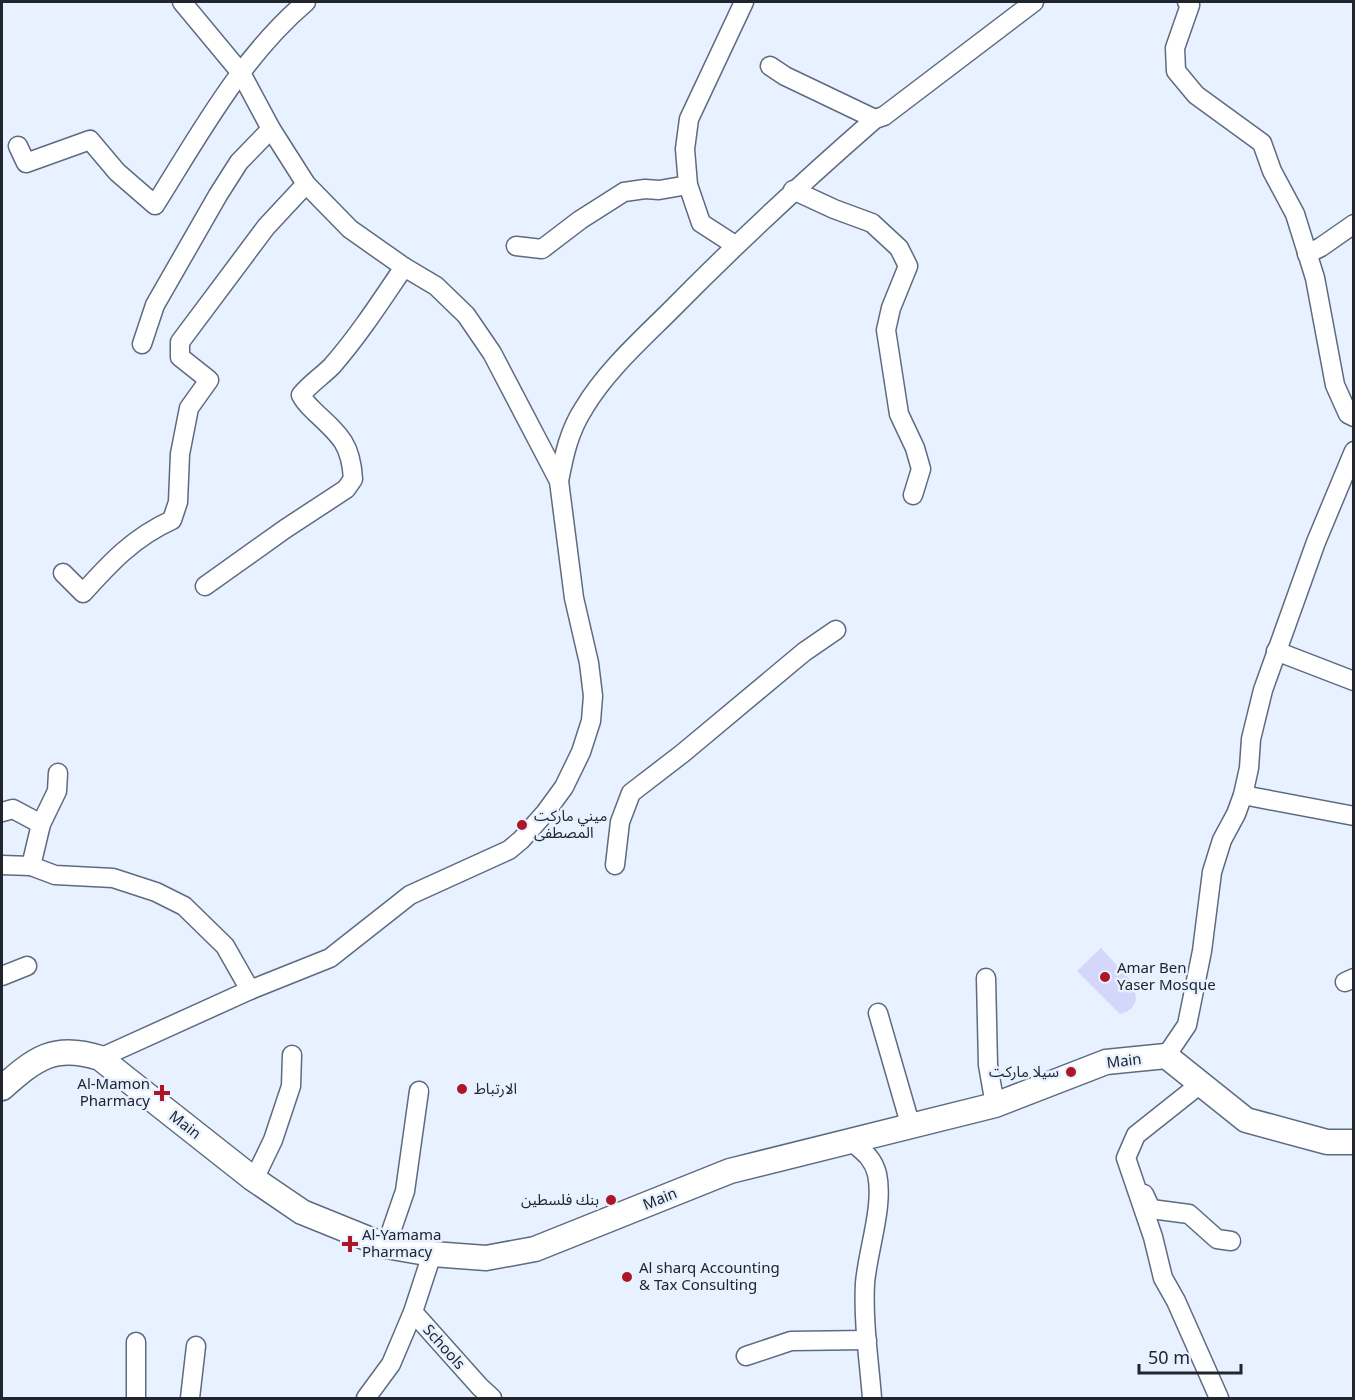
<svg xmlns="http://www.w3.org/2000/svg" width="1355" height="1400" viewBox="0 0 1355 1400" font-family="Georgia,'Noto Sans Arabic',serif">
<style>
.building{fill:#d4d6fa}
.lines{fill:none;stroke-linecap:round;stroke-linejoin:round}
.minor-casing{stroke:#5e6b7f;stroke-width:21}
.major-casing{stroke:#5e6b7f;stroke-width:27}
.minor{stroke:#fff;stroke-width:18}
.major{stroke:#fff;stroke-width:24}
.poi-dot{fill:#ac1727;stroke:#e7f1ff;stroke-width:2}
.labels{text-anchor:middle;dominant-baseline:central;stroke-width:5;stroke-linejoin:round;paint-order:stroke}
.poi-label{font-size:15px;fill:#20252e;stroke:#e7f1ff;text-anchor:start}
.street-label{font-size:15px;fill:#20252e;stroke:#e7f1ff}
</style>
<rect width="100%" height="100%" fill="#e7f1ff"/>
<polygon class="building" points="1101,948 1133,983 1129,986 1135,992 1136,1000 1132,1008 1126,1012 1120,1014 1077,971"/>
<g class="lines">
<g class="minor-casing">
<g id="minor">
<polyline points="1187,2 1190,5 1175,48 1176,71 1196,95 1262,143 1272,171 1295,214 1315,278 1335,385 1348,414 1354,417"/>
<polyline points="770,66 785,76 875,119"/>
<path d="M18 146 26 163 90 140 117 172 155 205C199 135 242 56 306 2"/>
<polyline points="793,190 834,209 872,223 899,248 908,266 891,308 886,330 899,414 915,448 921,469 913,495"/>
<polyline points="735,245 701,223 688,185 685,149 689,119 744,2"/>
<polyline points="516,246 542,249 580,220 624,192 645,189 659,190 688,185"/>
<polyline points="1307,254 1321,247 1354,224"/>
<polyline points="142,344 155,305 218,195 239,162 271,129"/>
<path d="M559 481C564 455 569 431 584 408 606 371 641 340 672 309 737 243 805 180 875 119L884 116 1034 2"/>
<path d="M63 573 83 593C110 563 134 537 172 520L178 502 180 454 189 408 209 380 180 357V342L266 227 306 184"/>
<path d="M205 586 285 529 346 489 353 479C351 445 341 436 316 413 310 407 305 403 301 395 310 384 322 376 332 366 359 335 381 301 404 267"/>
<polyline points="1276,651 1354,681"/>
<polyline points="1243,795 1354,816"/>
<polyline points="2,812 13,809 41,824"/>
<polyline points="2,865 31,866 55,875 113,878 156,892 184,906 225,946 250,990"/>
<polyline points="615,865 620,822 631,793 683,753 804,652 836,630"/>
<polyline points="31,866 41,824 57,791 58,773"/>
<polyline points="2,976 27,966"/>
<polyline points="986,978 988,1065 995,1105"/>
<polyline points="1345,982 1354,978"/>
<polyline points="878,1013 911,1127"/>
<polyline points="1166,1056 1187,1025 1202,951 1212,872 1222,840 1236,814 1243,795 1249,768 1251,739 1263,690 1316,542 1354,451"/>
<polyline points="100,1058 250,990 330,958 410,895 509,850 521,840 545,813 564,787 581,752 591,721 593,696 589,663 574,598 559,481 492,353 466,315 436,286 404,267 350,229 306,184 271,129 241,73 182,2"/>
<polyline points="1199,1085 1136,1135 1126,1158 1153,1237 1163,1278 1176,1301 1219,1398"/>
<path d="M852 1142C864 1152 873 1158 877 1174 884 1206 868 1249 865 1283 863 1322 869 1360 872 1398"/>
<polyline points="252,1178 259,1169 273,1140 291,1086 292,1055"/>
<polyline points="1144,1194 1151,1209 1189,1214 1217,1239 1231,1241"/>
<polyline points="386,1246 405,1191 419,1091"/>
<polyline points="432,1254 413,1312 480,1387 492,1398"/>
<polyline points="136,1342 136,1398"/>
<polyline points="746,1356 791,1341 867,1340"/>
<polyline points="190,1398 196,1346"/>
<polyline points="366,1398 391,1364 413,1312"/>
</g>
</g>
<g class="major-casing">
<path id="major" d="M2 1088C35 1059 54 1043 100 1058L252 1178 302 1212 386 1246 432 1254 486 1258 535 1249 730 1171 995 1105 1106 1062 1166 1056 1246 1120 1327 1142H1354"/>
</g>
<use href="#minor" class="minor"/>
<use href="#major" class="major"/>
</g>
<g class="poi-dot">
<circle cx="522" cy="825" r="6"/>
<circle cx="1105" cy="977" r="6"/>
<circle cx="1071" cy="1072" r="6"/>
<circle cx="462" cy="1089" r="6"/>
<path d="M159 1084h6v6h6v6h-6v6h-6v-6h-6v-6h6z"/>
<circle cx="611" cy="1200" r="6"/>
<path d="M347 1235h6v6h6v6h-6v6h-6v-6h-6v-6h6z"/>
<circle cx="627" cy="1277" r="6"/>
</g>
<g class="labels">
<g class="poi-label">
<text x="534" y="816">ميني ماركت<tspan x="534" dy="17">المصطفى</tspan></text>
<text x="1117" y="968">Amar Ben<tspan x="1117" dy="17">Yaser Mosque</tspan></text>
<text x="1059" y="1072" text-anchor="end">سيلا ماركت</text>
<text x="150" y="1084" text-anchor="end">Al-Mamon<tspan x="150" dy="17">Pharmacy</tspan></text>
<text x="474" y="1089">الارتباط</text>
<text x="599" y="1200" text-anchor="end">بنك فلسطين</text>
<text x="362" y="1235">Al-Yamama<tspan x="362" dy="17">Pharmacy</tspan></text>
<text x="639" y="1268">Al sharq Accounting<tspan x="639" dy="17">&amp; Tax Consulting</tspan></text>
</g>
<g class="street-label">
<text transform="translate(1124 1061) rotate(-7)">Main</text>
<text transform="translate(185 1125) rotate(38)">Main</text>
<text transform="translate(660 1199) rotate(-22)">Main</text>
<text transform="translate(444 1347) rotate(48)">Schools</text>
</g>
</g>
<rect width="1355" height="1400" fill="none" stroke="#20252e" stroke-width="6"/>
<path d="M1139 1364v9h102v-9" fill="none" stroke="#20252e" stroke-width="3"/>
<text x="1148" y="1364" font-size="18" fill="#20252e" stroke="#e7f1ff" stroke-width="4.5" paint-order="stroke">50 m</text>
</svg>
